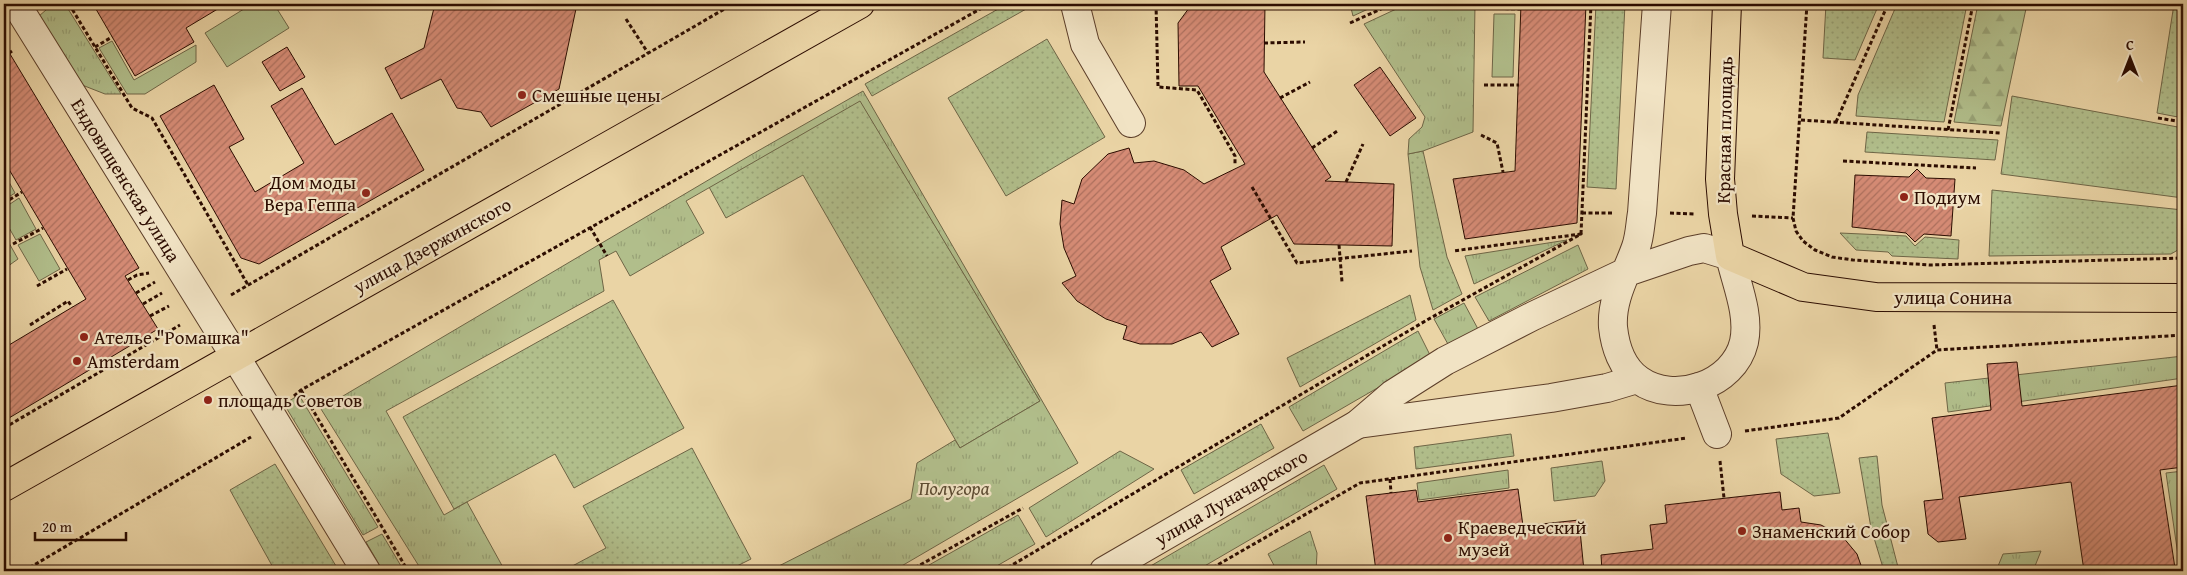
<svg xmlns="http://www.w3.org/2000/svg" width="2187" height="575" viewBox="0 0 2187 575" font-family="'Gentium Book Plus',serif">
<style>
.grass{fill:url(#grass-dots);stroke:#6e6546}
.forest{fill:url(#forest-firs);stroke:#6e6546}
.park{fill:url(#park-tufts);stroke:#6e6546}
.garden{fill:#b1be8b;stroke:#6e6546}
.building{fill:url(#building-hatch);stroke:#2c0c00}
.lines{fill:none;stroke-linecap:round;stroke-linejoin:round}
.minor-casing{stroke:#5c3e29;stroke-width:30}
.major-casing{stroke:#2c0c00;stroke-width:30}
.path{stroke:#2c0c00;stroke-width:3;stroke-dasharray:4 2.5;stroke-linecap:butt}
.minor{stroke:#f1e3c4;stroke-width:28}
.major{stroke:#ead4a5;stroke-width:28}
.poi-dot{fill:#8f2418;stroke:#f1e3c4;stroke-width:2}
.labels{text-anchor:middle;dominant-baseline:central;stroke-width:4.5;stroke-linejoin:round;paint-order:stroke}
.poi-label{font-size:19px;fill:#2c0c00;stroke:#f1e3c4;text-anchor:start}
.street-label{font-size:19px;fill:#2c0c00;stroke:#f1e3c4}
.park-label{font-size:19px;font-style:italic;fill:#5b4a31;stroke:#f1e3c4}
</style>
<defs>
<pattern id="grass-dots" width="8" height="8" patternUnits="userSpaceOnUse" patternTransform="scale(1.25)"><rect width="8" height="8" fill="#b1be8b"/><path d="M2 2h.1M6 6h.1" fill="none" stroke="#98a276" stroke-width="1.8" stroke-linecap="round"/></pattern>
<pattern id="forest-firs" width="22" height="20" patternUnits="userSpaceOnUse" patternTransform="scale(1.25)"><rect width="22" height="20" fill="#b1be8b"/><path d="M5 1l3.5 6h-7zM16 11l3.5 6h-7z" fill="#98a276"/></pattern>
<pattern id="park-tufts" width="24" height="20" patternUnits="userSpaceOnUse" patternTransform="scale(1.25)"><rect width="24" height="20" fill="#b1be8b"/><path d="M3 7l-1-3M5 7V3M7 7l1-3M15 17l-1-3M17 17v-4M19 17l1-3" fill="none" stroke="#98a276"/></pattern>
<pattern id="building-hatch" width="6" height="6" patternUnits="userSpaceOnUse" patternTransform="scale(1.25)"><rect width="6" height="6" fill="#d58b75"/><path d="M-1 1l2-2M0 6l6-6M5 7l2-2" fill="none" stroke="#ad705e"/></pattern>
</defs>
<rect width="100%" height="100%" fill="#ead4a5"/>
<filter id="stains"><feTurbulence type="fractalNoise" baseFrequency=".004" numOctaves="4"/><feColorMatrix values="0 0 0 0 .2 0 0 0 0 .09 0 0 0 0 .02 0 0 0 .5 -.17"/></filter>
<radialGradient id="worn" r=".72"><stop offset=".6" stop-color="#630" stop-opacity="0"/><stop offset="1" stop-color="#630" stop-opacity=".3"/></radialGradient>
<g class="grass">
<polygon points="1007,4 1035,4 872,96 865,84"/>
<polygon points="1596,4 1625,4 1616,189 1587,187"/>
<polygon points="1826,4 1879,4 1855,60 1823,58"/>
<polygon points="1897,4 1967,4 1944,122 1856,116 1858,95"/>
<polygon points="2174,4 2183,4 2183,118 2157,113"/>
<polygon points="1047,39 1105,137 1006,196 948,98"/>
<polygon points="2012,96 2183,128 2183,198 2001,174"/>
<polygon points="860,100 1040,401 960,448 803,175 726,218 709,187"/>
<polygon points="1867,132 1998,140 1995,160 1865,152"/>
<polygon points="1423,151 1447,257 1462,294 1433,310 1420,267 1408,154"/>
<polygon points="1992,190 2183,210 2183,247 2171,254 1989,256"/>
<polygon points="1840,233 1906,236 1915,246 1925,237 1959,240 1958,259 1892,256 1888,252 1856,250"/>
<polygon points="1410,295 1416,320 1300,387 1287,358"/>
<polygon points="613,300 684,428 574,488 555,454 454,509 403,417"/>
<polygon points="1261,424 1274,448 1194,494 1181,470"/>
<polygon points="1828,433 1840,493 1814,496 1781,474 1776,439"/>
<polygon points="1511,434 1514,456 1416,469 1414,447"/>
<polygon points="692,448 751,559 727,571 563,571 606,548 583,506"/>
<polygon points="1877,456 1882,505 1899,571 1884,571 1871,528 1859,458"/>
<polygon points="1602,461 1605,481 1595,496 1554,501 1551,468"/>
<polygon points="275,464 339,571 275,571 230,490"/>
</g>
<polygon class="forest" points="1978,4 2027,4 2001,126 1954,122"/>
<g class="park">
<polygon points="53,4 65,4 121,94 105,94 77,83 39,16"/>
<polygon points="1350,4 1379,4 1353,16"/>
<polygon points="1407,4 1475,4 1473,132 1423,151 1408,154 1409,139 1422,127 1425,117 1364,24"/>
<polygon points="863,91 1078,463 893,571 769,571 911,499 917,463 955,440 960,448 1040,401 860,101 686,201 704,233 630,276 616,251 599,260 604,291 386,411 444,515 467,502 505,571 422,571 321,409 749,156"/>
<polygon points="4,234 18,259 4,269"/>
<polygon points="1567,240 1474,284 1465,256"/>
<polygon points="1578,245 1588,269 1489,321 1475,297"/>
<polygon points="1464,303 1478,329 1449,346 1434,319"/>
<polygon points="1418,331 1431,357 1303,431 1289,407"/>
<polygon points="2183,356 2183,378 1948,412 1945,383"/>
<polygon points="299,395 378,527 363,535 284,404"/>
<polygon points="1120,451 1154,469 1046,537 1029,508"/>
<polygon points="1324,465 1337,489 1196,571 1142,571"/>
<polygon points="1508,470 1509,488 1419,500 1417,483"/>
<polygon points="2183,471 2183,571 2171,571 2180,569 2166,473"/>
<polygon points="1018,515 1035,544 988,571 933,571 929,565"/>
<polygon points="1310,531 1317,553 1316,571 1277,571 1268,554"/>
<polygon points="382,534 404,571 383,571 366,542"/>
<polygon points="2041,551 2033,571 1996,571 2003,554"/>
</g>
<g class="garden">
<polygon points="252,4 274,4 289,28 227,67 205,33"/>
<polygon points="1494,14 1515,14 1513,77 1492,77"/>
<polygon points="112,41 134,80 196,45 196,62 145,94 127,94 99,48"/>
<polygon points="4,173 15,193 4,200"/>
<polygon points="19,198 36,229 16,240 4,219 4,208"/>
<polygon points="40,234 60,269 39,281 18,245"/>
</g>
<g class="building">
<polygon points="93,4 226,4 186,28 194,42 135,76"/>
<polygon points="435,4 577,4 559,89 491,127 481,112 457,108 441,79 401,99 385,68 424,48"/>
<polygon points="1192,4 1265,4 1264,72 1331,177 1325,181 1394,184 1392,246 1294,244 1277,215 1221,247 1231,269 1210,281 1239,334 1212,347 1201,332 1172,344 1140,344 1123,339 1127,326 1106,319 1077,301 1062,283 1076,276 1064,248 1060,224 1062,200 1074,204 1082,179 1108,154 1129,148 1134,163 1154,161 1184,170 1204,184 1245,164 1198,86 1179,86 1178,23"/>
<polygon points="1521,4 1586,4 1577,223 1465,239 1453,179 1515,171"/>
<polygon points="4,44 139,268 125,276 158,329 4,421 4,348 86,299 4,161"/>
<polygon points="287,47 305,77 280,91 262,62"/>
<polygon points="1380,67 1416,118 1390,136 1354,85"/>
<polygon points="214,85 244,139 229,147 255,192 304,163 271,106 302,88 335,145 392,113 424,170 259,264 241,258 160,116"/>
<polygon points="1917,169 1926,178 1955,179 1951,236 1924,234 1915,242 1906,233 1852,227 1855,175 1909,177"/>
<polygon points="2017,362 2022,406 2183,385 2183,467 2160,470 2175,568 2147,571 2084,571 2071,482 1959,497 1966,539 1938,542 1928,534 1924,501 1943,499 1932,418 1991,410 1987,364"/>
<polygon points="1518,489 1523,526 1579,520 1584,571 1376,571 1366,496 1416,490 1418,502"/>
<polygon points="1780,492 1782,510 1799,508 1801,522 1821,525 1842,536 1857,554 1863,571 1602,571 1601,555 1653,549 1650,525 1667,523 1665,505"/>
</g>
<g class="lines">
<g class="minor-casing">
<g id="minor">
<polyline points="16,4 235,356 366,571"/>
<polyline points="1075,4 1085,44 1131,123"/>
<polyline points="1699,387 1717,434"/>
<polyline points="1358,424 1551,398 1607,388 1637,379"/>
<path d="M1104 571 1358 424 1393 394 1445 361 1533 316 1624 273 1689 251 1704 248 1730 256C1736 283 1750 314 1744 342 1734 385 1674 405 1639 380 1622 368 1615 346 1613 327 1611 298 1627 273 1636 247 1640 236 1640 224 1642 213L1657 4"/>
</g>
</g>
<g class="major-casing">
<g id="major">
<polyline points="1727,4 1720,179 1723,214 1730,256 1803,287 1876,297 2183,298"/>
<polyline points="4,487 860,4"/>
</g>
</g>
<g class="path">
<polyline points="69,4 132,108 152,118 248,285"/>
<polyline points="1156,4 1158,87 1197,90 1235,156 1235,164"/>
<polyline points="1807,4 1793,218 1796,231 1803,241 1815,250 1832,257 1853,260 1930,265 2183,258"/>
<polyline points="1485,8 1521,9"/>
<polyline points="626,19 648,53"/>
<polyline points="1350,23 1392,4"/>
<polyline points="1264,43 1305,42"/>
<polyline points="95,47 112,37"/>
<polyline points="4,57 12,51"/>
<polyline points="1484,85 1519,85"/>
<polyline points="1280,98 1310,82"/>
<polyline points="2158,118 2183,122"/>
<polyline points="1801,120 2001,133"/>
<polyline points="1836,122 1888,4"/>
<polyline points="1948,130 1973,4"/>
<polyline points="1481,135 1497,143 1503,172"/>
<polyline points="1312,148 1339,130"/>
<polyline points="1843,161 1976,168"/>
<polyline points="1346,182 1363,144"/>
<polyline points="1252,187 1297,263 1412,251"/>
<polyline points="4,203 22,192"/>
<polyline points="1582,213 1614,213"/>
<polyline points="1670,213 1694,214"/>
<polyline points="1752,216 1793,218"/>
<polyline points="590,227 607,256"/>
<polyline points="1581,234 1591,4"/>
<polyline points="13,244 43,228"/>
<polyline points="1339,245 1342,282"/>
<polyline points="128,280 137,275 149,273"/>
<polyline points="37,286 67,269"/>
<polyline points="136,293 155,282"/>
<polyline points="231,295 733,4"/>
<polyline points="143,304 162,293"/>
<polyline points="150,316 169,306"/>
<polyline points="30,325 68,301 72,307"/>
<polyline points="1934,325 1937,350"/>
<polyline points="301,390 408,571"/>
<polyline points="294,396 301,390 989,4"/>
<polyline points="4,428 180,325"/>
<polyline points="1745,431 1839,418 1937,350 2183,335"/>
<polyline points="1720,461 1724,498"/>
<polyline points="1390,479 1391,493"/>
<polyline points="24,571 251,437"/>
<polyline points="909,571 1023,508"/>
<polyline points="1002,571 1427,320 1581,234 1453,251"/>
<polyline points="1207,571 1360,483 1687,438"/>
</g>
<use href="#minor" class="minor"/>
<use href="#major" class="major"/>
</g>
<g class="poi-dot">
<circle cx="522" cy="95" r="5"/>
<circle cx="366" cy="193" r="5"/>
<circle cx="1904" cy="197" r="5"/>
<circle cx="84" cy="337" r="5"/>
<circle cx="77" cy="361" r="5"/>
<circle cx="208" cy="400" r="5"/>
<circle cx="1742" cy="531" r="5"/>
<circle cx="1448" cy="538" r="5"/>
</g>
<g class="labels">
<g class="poi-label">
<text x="532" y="95">Смешные цены</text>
<text x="356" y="182" text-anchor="end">Дом моды<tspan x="356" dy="22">Вера Геппа</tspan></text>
<text x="1914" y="197">Подиум</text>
<text x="94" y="337">Ателье "Ромашка"</text>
<text x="87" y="361">Amsterdam</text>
<text x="218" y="400">площадь Советов</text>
<text x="1458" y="527">Краеведческий<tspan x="1458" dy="22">музей</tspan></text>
<text x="1752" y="531">Знаменский Собор</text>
</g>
<g class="street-label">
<text transform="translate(1724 130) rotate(-89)">Красная площадь</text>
<text transform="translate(126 180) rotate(58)">Ендовищенская улица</text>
<text transform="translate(432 245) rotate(-29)">улица Дзержинского</text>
<text x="1953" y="297">улица Сонина</text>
<text transform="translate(1231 497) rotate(-30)">улица Луначарского</text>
</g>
<g class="park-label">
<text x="954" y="488">Полугора</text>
</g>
</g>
<rect width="2187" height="575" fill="none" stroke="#ead4a5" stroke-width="20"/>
<rect x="5" y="5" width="2177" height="565" fill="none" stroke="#2c0c00" stroke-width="2.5"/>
<rect x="10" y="10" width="2167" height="555" fill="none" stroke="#2c0c00"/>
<g transform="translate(2130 58)" stroke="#f1e3c4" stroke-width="4" paint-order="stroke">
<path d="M0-4L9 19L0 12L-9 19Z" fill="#2c0c00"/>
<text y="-8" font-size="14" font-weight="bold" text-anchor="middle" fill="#2c0c00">С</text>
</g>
<path d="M35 532v8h91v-8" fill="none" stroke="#2c0c00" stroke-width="2.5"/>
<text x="42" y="532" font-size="15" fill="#2c0c00" stroke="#f1e3c4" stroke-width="4" paint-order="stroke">20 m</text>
<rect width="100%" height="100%" filter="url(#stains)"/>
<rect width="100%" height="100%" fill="url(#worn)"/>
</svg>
